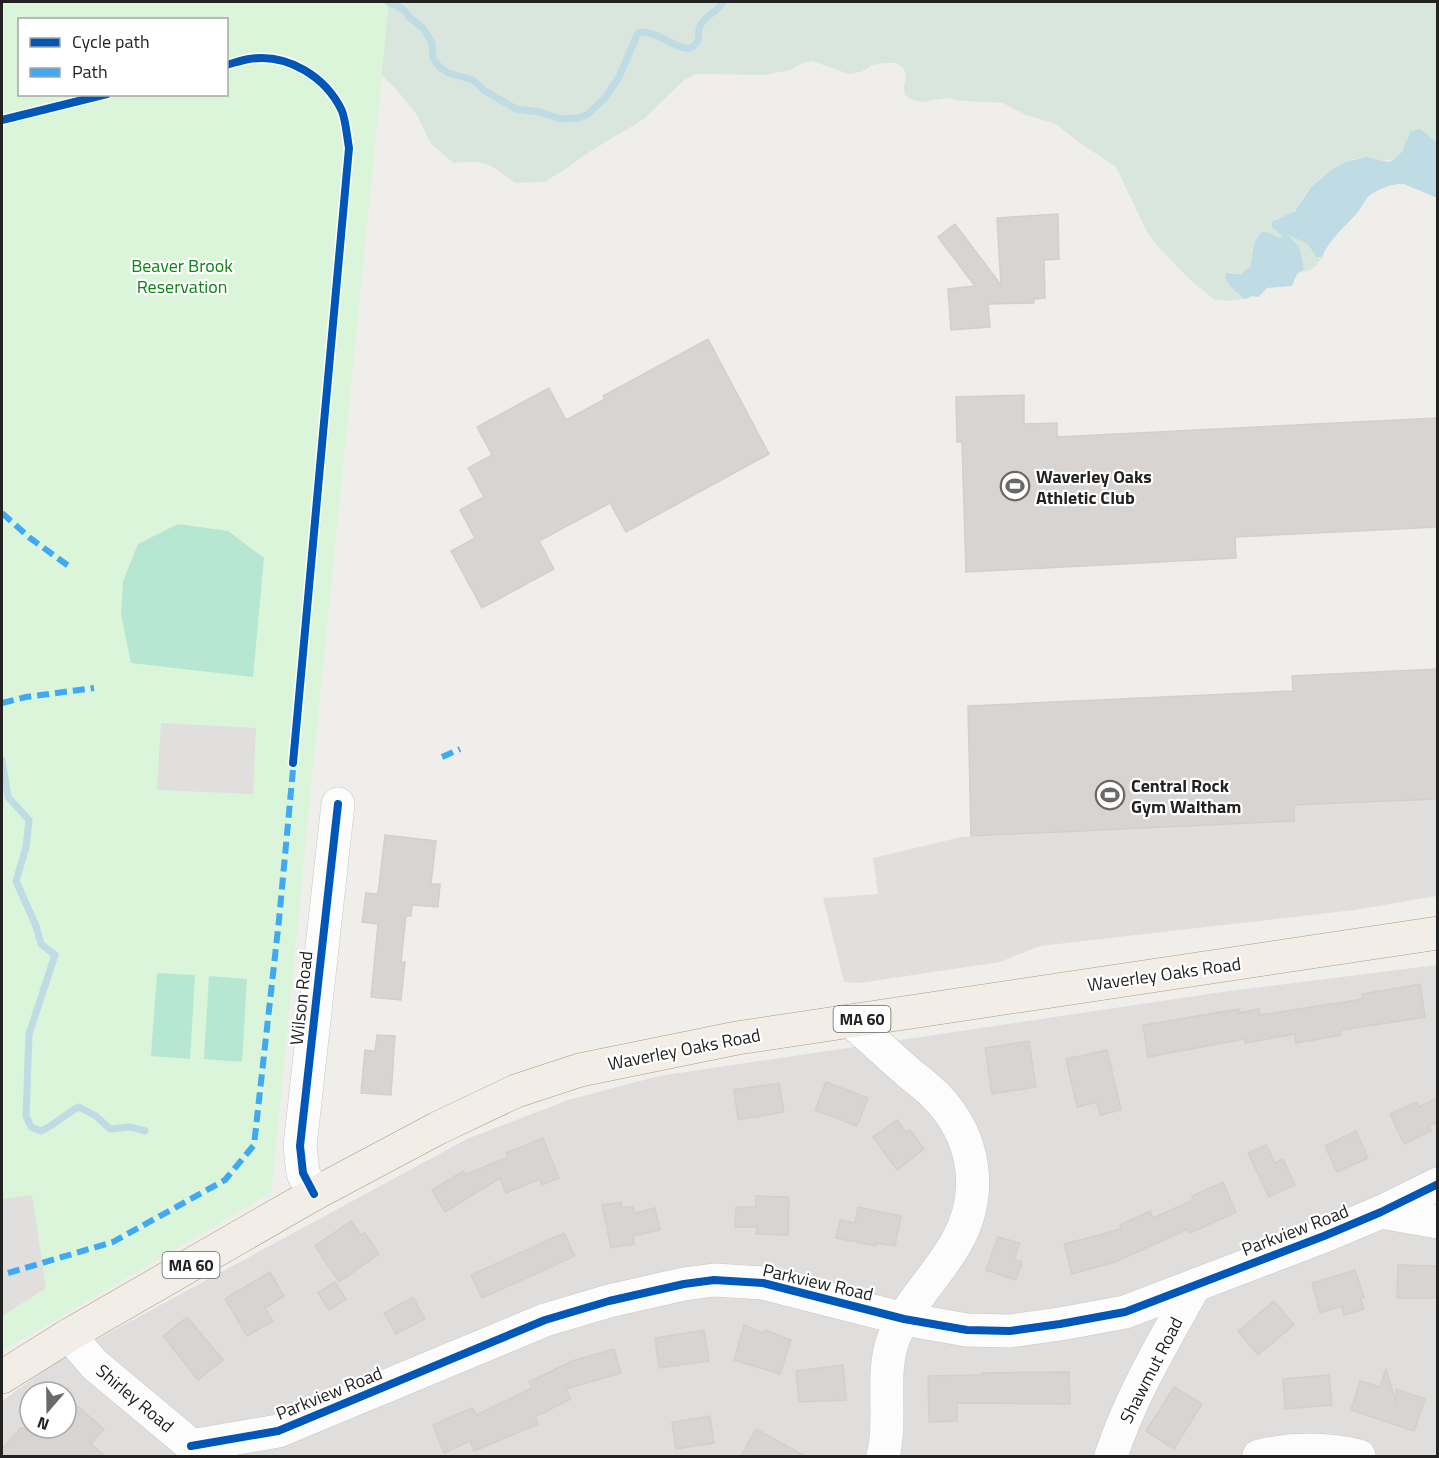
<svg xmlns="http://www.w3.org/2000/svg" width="1439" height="1458" viewBox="0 0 1439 1458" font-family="'Titillium Web',sans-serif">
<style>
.residential{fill:#dfdedc;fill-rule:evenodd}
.wetland{fill:#d9e6de}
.park{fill:#daf5da;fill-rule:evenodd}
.pitch{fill:#b7e6d2}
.parking{fill:#e0dfde}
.water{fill:#bfdbe3}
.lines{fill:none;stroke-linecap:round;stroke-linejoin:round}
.stream{stroke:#bfdbe3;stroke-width:7}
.building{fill:#d7d4d2;stroke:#d3d0cc;stroke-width:1.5}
.minor-casing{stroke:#c9c8c7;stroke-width:34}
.major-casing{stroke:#a79c86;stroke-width:34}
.minor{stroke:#fdfcfc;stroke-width:33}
.major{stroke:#f3ede7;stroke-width:33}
.quiet{stroke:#3fa9f5;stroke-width:6;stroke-dasharray:12 6;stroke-linecap:butt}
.cycleway-casing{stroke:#fff;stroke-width:11}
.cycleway{stroke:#0057b8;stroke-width:8}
.labels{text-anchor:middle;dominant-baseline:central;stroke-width:4.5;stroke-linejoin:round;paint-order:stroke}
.shield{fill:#fff;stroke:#646464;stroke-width:1.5}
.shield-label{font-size:16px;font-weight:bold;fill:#222}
.park-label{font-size:18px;fill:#0c8416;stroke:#fff}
.poi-label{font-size:18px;font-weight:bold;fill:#222;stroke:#fff;text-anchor:start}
.street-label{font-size:18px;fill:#222;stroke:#fff}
</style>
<rect width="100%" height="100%" fill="#f0eeeb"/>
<path class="residential" d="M1437 965V1456H2V1401L57 1361 467 1139 568 1100 659 1076 1222 992ZM30 1392H66V1428H30Z"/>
<g class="wetland">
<path d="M305 2H1437V142L1429 135H1408C1399 181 1373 148 1346 162 1334 169 1321 176 1312 186 1298 200 1300 216 1276 219L1274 229 1284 237 1252 249C1252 264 1250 278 1231 272L1227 282 1238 294 1246 299 1229 301 1213 299 1187 277 1156 244 1146 230 1116 167 1077 141 1056 124 1026 115 1003 103 963 101 947 98 921 102 913 100 905 95 904 87 906 75 903 68 896 63H885L872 65 861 72 849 74 812 61 801 64 791 70 764 75 697 74 684 80 644 119 586 154 566 169 544 182 515 183C489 163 486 160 453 163L431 144 417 115 397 90Z"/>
<path d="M1290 234 1309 244 1319 258 1322 257C1317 266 1312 271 1302 272L1304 270 1300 248 1288 237Z"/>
</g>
<path class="park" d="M2 2H389L271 1193 2 1351ZM20 20H226V94H20Z"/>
<g class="pitch">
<polygon points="178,524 228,531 264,558 253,677 131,663 121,614 123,581 138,544"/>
<polygon points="157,973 195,975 190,1059 151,1056"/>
<polygon points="209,976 247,979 242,1062 204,1059"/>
</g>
<g class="parking">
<polygon points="161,723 256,728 253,794 157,790"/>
<polygon points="1437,799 1437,896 1354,910 1040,946 1000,962 860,983 844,982 823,898 878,894 873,858 961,837 1291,821 1294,805"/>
<polygon points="32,1195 46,1288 2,1316 2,1199"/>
</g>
<path class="water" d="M1420 129 1437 142V198L1404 184C1396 182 1375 190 1369 196 1364 201 1362 207 1358 212 1345 227 1330 238 1322 257H1316L1308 244 1288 235 1300 248 1304 270 1297 274 1292 286 1267 288 1258 297 1252 296 1246 299C1238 295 1229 286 1225 278L1226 273 1241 274 1250 267 1254 243 1262 232H1267L1280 238 1283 237 1272 227V222L1295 211 1311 187 1331 170 1348 161 1367 157 1388 162 1392 161 1402 152 1410 132Z"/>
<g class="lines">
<g class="stream">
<path d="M388 2 403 9 410 18 423 28 432 43 433 58 440 68 449 73 473 80 485 91 516 109 540 112 560 119 579 118 588 114 605 98 619 77 638 33C659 27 687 62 697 42 700 37 697 30 701 24 707 14 718 12 723 2"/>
<path d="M2 760 8 797 29 820 26 847 16 881 36 926 41 944 55 955 29 1034 26 1116 31 1127 41 1131C55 1125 65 1114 79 1107L96 1116 110 1129 130 1127 145 1131"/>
</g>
</g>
<g class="building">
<polygon points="1058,214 1059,259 1044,260 1045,298 1034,299 1034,303 988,304 990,327 951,330 948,289 975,286 938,237 955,224 1001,285 997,218"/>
<polygon points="708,339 769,454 626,532 610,503 539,541 554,569 482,608 451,551 475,538 460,510 484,497 468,468 492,455 477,427 549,388 566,420 605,399 603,396"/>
<polygon points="1024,395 1024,424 1057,423 1057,437 1437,418 1437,527 1235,537 1236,558 966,572 962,442 957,442 956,397"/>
<polygon points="1437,669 1437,799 1294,805 1294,821 971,836 968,706 1293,691 1292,676"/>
<polygon points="385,835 436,841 431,884 440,884 438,907 412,905 411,916 406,916 401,962 405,962 401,1000 371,997 378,924 362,922 366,893 378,894"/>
<polygon points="1420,984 1425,1017 1341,1030 1341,1035 1296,1043 1295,1034 1245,1043 1244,1039 1148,1057 1143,1025 1239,1009 1239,1013 1259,1009 1260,1015 1363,999 1362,994"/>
<polygon points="377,1035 395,1036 391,1095 361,1093 365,1050 375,1051"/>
<polygon points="1029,1041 1036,1087 992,1094 985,1048"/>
<polygon points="1107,1050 1121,1110 1100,1115 1097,1102 1077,1107 1066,1059"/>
<polygon points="826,1082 868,1098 857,1126 815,1110"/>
<polygon points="779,1083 784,1112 738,1120 734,1090"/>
<polygon points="1437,1098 1437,1122 1429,1126 1431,1131 1404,1144 1390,1114 1417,1102 1419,1107"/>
<polygon points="897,1120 906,1132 910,1130 924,1149 897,1170 873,1137"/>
<polygon points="1356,1131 1368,1158 1337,1172 1325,1146"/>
<polygon points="543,1138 559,1178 542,1185 540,1179 506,1193 500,1178 445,1212 432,1190 463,1171 465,1175 508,1157 506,1153"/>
<polygon points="1266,1145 1275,1163 1283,1159 1295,1185 1269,1197 1248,1153"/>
<polygon points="1223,1182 1236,1212 1190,1233 1188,1229 1115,1262 1072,1274 1064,1244 1121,1229 1120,1225 1150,1211 1153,1218 1193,1200 1192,1196"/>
<polygon points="756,1196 789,1197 788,1235 756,1234 757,1227 735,1227 736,1207 756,1207"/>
<polygon points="621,1202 622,1208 633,1206 635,1213 655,1208 660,1230 633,1236 634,1244 611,1248 602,1205"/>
<polygon points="858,1207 901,1216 895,1246 877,1243 876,1246 836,1238 840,1220 855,1223"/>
<polygon points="351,1221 361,1235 365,1233 379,1254 339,1282 315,1246"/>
<polygon points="564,1233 575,1256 482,1298 471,1275"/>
<polygon points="998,1237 1020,1243 1014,1260 1022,1262 1016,1280 986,1270"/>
<polygon points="1398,1265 1437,1266 1437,1298 1397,1298"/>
<polygon points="1355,1270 1364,1298 1360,1297 1364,1309 1344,1315 1342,1306 1320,1313 1312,1283"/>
<polygon points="270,1272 284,1296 265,1308 273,1321 247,1336 225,1299"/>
<polygon points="335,1282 346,1299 329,1310 318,1293"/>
<polygon points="413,1297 425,1319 396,1334 384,1313"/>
<polygon points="1274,1301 1294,1325 1258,1355 1238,1331"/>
<polygon points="187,1317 223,1360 198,1380 163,1336"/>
<polygon points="744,1325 763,1333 765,1330 791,1340 780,1374 734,1360"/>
<polygon points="704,1330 709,1361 659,1368 655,1338"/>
<polygon points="614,1349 621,1373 566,1389 571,1399 535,1417 538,1424 474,1451 470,1441 444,1453 433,1425 472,1408 476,1415 532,1388 529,1382 572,1361"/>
<polygon points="843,1365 846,1400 799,1402 796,1371"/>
<polygon points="1386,1369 1396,1403 1396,1389 1425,1399 1414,1431 1351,1410 1360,1381 1380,1387"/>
<polygon points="1069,1372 1070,1404 957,1403 957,1421 929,1422 928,1376 982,1375 982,1373"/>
<polygon points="1329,1375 1332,1405 1285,1409 1283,1379"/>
<polygon points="1174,1387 1202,1404 1174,1449 1146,1431"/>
<polygon points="74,1403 104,1429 91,1444 105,1456 2,1456 2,1449 21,1428 66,1428 66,1412"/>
<polygon points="710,1416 714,1443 676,1449 672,1422"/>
<polygon points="756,1429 805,1456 741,1456"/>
</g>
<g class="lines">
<g class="minor-casing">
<g id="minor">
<path d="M851 1021C870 1038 889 1055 909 1073 918 1080 928 1088 936 1096 976 1137 984 1194 956 1243 938 1275 910 1301 895 1335 879 1372 893 1417 883 1456"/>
<polyline points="314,1194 303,1173 300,1146 338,804"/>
<polyline points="1381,1212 1438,1222"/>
<polyline points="69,1335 95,1365 204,1456"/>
<polyline points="191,1446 278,1431 545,1320 609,1301 684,1284 714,1280 763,1283 904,1319 967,1330 1010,1331 1060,1324 1125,1312 1324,1236 1381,1212 1438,1184"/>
<path d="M1111 1456C1131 1395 1164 1341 1195 1285"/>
<path d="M1259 1456C1293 1448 1325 1448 1359 1456"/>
</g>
</g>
<g class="major-casing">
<polyline id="major" points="2,1377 69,1335 314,1194 438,1128 516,1091 580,1070 737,1038 1438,933"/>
</g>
<use href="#minor" class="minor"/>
<use href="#major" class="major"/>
<g class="quiet">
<polyline points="2,513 30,538 70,567"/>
<polyline points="2,703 26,697 94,688"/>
<polyline points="442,757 460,749"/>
<polyline points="8,1273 113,1242 225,1180 254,1145 279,920 294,759"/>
</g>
<g class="cycleway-casing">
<g id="cycleway">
<path d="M226 65C234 63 242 60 249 59 288 53 326 77 342 111 346 122 347 137 349 148L293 763"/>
<polyline points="2,120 107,94"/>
<polyline points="314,1194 303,1173 300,1146 338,804"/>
<polyline points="191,1446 278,1431 545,1320 609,1301 684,1284 714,1280 763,1283 904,1319 967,1330 1010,1331 1060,1324 1125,1312 1324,1236 1381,1212 1438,1184"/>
</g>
</g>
<use href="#cycleway" class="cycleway"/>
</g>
<defs>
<g id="stadium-ring" transform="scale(1.5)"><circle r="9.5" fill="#fff" stroke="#6a6968" stroke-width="1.5"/><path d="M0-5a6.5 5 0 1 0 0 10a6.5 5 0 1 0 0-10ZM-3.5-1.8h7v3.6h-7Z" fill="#6a6968"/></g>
</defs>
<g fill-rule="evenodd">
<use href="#stadium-ring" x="1015" y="486"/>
<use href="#stadium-ring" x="1110" y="795"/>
</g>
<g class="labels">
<g class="shield">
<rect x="833.5" y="1006" width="57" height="26" rx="4.5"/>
<rect x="162.5" y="1252" width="57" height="26" rx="4.5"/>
</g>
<g class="shield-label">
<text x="862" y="1019">MA 60</text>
<text x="191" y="1265">MA 60</text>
</g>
<g class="park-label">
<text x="182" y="265">Beaver Brook<tspan x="182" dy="21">Reservation</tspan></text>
</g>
<g class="poi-label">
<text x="1036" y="476">Waverley Oaks<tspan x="1036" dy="21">Athletic Club</tspan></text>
<text x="1131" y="785">Central Rock<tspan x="1131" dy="21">Gym Waltham</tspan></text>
</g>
<g class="street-label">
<text transform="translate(1164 974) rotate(-8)">Waverley Oaks Road</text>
<text transform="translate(301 998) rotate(-84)">Wilson Road</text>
<text transform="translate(684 1049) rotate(-11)">Waverley Oaks Road</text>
<text transform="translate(1295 1230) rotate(-21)">Parkview Road</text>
<text transform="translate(818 1282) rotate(13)">Parkview Road</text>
<text transform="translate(1151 1370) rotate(-63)">Shawmut Road</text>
<text transform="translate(329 1393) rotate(-22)">Parkview Road</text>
<text transform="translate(135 1398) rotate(40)">Shirley Road</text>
</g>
</g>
<rect width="1439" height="1458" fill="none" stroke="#222222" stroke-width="6"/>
<rect x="18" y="18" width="210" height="78" fill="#ffffff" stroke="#a7a7a7" stroke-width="1.5"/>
<rect x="30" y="38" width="30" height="9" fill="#0057b8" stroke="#a7a7a7" stroke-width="1.5"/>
<text x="72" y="48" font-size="18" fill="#222222">Cycle path</text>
<rect x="30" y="68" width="30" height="9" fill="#3fa9f5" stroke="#a7a7a7" stroke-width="1.5"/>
<text x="72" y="78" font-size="18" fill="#222222">Path</text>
<g transform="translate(48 1410) rotate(200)"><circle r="28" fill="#ffffff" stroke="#a7a7a7" stroke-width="1.5"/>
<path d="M0-4.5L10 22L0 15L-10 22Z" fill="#6a6968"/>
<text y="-9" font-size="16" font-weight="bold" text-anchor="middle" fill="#222222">N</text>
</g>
</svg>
